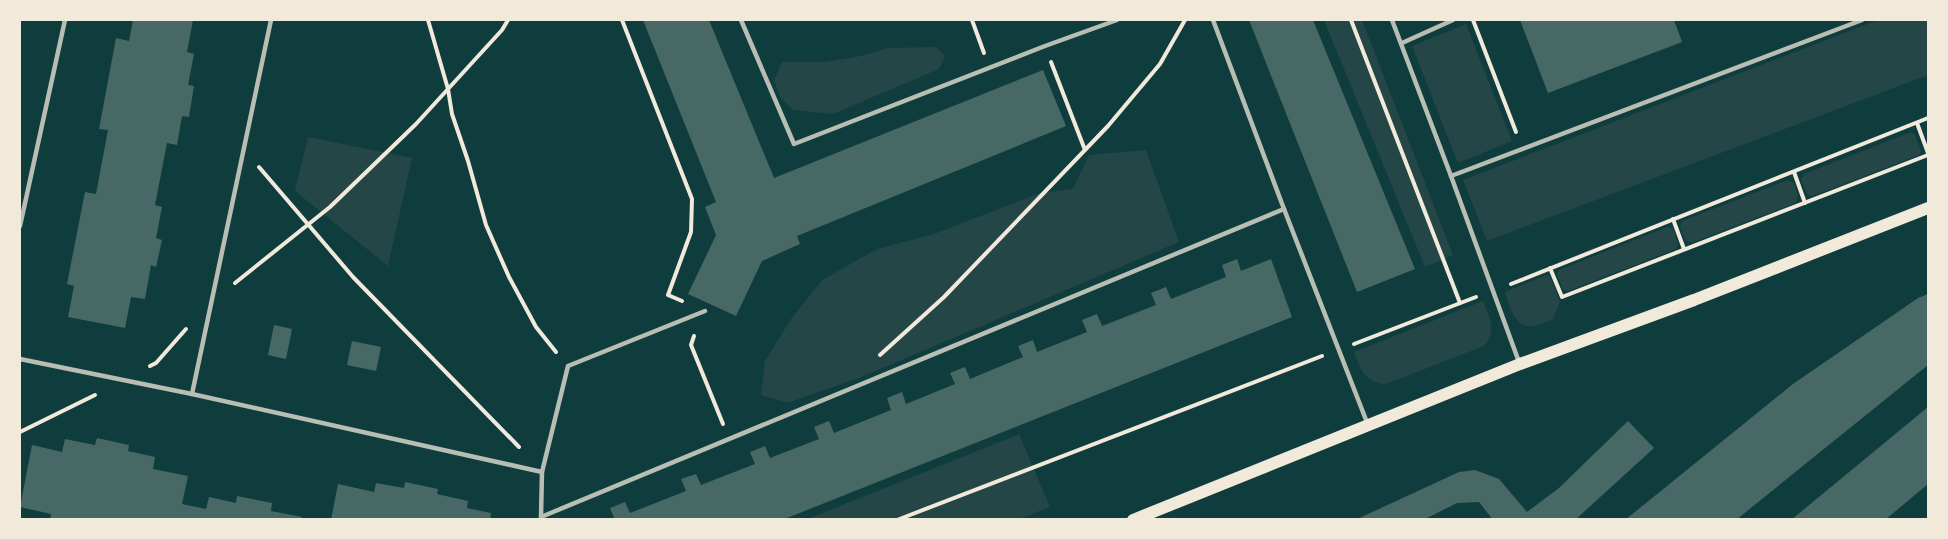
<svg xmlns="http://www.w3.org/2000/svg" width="1948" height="539" viewBox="0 0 1948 539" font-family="Inter,sans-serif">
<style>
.green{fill:#244646}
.building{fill:#486865}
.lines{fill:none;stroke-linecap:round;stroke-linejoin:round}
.path{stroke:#f1e9da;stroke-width:4}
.service{stroke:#b8beb3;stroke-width:4.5}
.secondary{stroke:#f1e9da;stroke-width:12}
</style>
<rect width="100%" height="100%" fill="#0f3d3e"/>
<g class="green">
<polygon points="1324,20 1362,20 1453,255 1425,267"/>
<polygon points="1878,20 1928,20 1928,75 1487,241 1463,180"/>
<polygon points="1466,24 1512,141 1458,163 1412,46"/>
<polygon points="936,47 945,56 939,69 833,114 793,110 780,97 774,80 782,62 824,62 861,56 888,48"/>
<polygon points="1911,132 1915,135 1921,151 1919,155 1813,196 1810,196 1806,192 1801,180 1804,174"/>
<polygon points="308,137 412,158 388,266 295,191"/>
<polygon points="1146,150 1179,242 859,378 787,403 761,395 765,361 791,319 822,280 877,249 934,234 1040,193 1073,189 1089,155"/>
<polygon points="1788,180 1794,183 1798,196 1796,203 1691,243 1685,239 1680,227 1682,221"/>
<polygon points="1667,227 1673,229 1678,244 1676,249 1568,291 1563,290 1557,274 1559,270"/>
<path d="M1546 275 1550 276 1560 302 1553 319C1547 321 1541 325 1534 326 1515 329 1509 306 1505 292Z"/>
<path d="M1483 301C1489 316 1498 332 1484 346L1386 384C1365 383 1360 369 1354 352Z"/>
<polygon points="1019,434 1050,507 1019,519 805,520"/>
</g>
<g class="building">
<polygon points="133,20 193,20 187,52 194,54 188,85 194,86 189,117 182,116 177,145 167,143 155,205 162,207 156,238 162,240 156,267 151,265 145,299 131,297 125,328 68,317 74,286 67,284 85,192 96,194 108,130 99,129 116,38 129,41"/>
<polygon points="643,20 709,20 774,178 1043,70 1066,126 797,236 800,244 762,261 736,316 688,294 716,235 705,207 716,202"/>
<polygon points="1249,20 1313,20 1415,269 1357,292"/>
<polygon points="1520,20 1674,20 1682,42 1548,93"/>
<polygon points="1237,259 1241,271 1271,259 1292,317 782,520 615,520 610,508 625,502 630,513 686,491 681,479 696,474 701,485 755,464 750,452 765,446 770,458 819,439 814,427 829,421 834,433 891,410 887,398 902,392 906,404 955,384 950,373 965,367 970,379 1023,357 1018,346 1033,340 1037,352 1087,332 1082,320 1097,314 1102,326 1156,305 1151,293 1166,287 1171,299 1226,277 1222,265"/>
<polygon points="1928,294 1928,365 1736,520 1625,520 1793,384 1918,298"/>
<polygon points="274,325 292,329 286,359 268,355"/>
<polygon points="352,341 381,347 376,371 347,365"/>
<polygon points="1928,407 1928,484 1885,520 1791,520"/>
<polygon points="1628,421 1654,448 1575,520 1493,520 1479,502 1457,503 1423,520 1355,520 1459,472 1475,470 1499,479 1527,512 1559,488"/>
<polygon points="97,438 129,445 128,451 155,457 153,469 188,476 182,504 206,509 209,497 236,503 237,496 272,503 271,511 302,517 301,520 50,520 51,514 20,507 32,445 62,452 65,439 95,445"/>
<polygon points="405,482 438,489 437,494 468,501 467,508 491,513 490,520 331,520 338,484 374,492 376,483 404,488"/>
</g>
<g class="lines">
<g class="path">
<polyline points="428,20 448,89 452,114 468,161 486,225 509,277 536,327 556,352"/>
<polyline points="622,20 692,199 691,232 668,295 682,301"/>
<polyline points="972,20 984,53"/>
<polyline points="1351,20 1460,303"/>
<polyline points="1473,20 1516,132"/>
<polyline points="1051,62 1085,150"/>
<polyline points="1917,123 1928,153"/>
<polyline points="259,167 353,277 519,447"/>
<polyline points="1794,172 1805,203"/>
<polyline points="1673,219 1684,249"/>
<polyline points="1550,268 1562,297 1928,155"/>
<polyline points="235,283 330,207 416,124 502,30 508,20"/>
<polyline points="1511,284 1928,118"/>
<polyline points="694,336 691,345 723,424"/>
<polyline points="1354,344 1476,297"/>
<polyline points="880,355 944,297 1108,126 1160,64 1185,20"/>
<polyline points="150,366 156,363 186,329"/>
<polyline points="20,432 95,395"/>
<polyline points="897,520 1322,356"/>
</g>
<g class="service">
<polyline points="741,20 794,144 1045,46 1117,20"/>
<polyline points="1213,20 1284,209 1368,425"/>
<polyline points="1392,20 1451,176"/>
<polyline points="1402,43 1453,20"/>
<polyline points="20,226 65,20"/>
<polyline points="20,359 192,394 542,472 541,517"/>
<polyline points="1519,362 1451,176 1862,20"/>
<polyline points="192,394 271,20"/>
<polyline points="542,472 568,366 705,311"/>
<polyline points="541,517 1284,209"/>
</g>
<polyline class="secondary" points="1133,520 1520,364 1694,300 1928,208"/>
</g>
<rect width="1948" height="539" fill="none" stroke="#f1e9da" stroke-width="42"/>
</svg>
